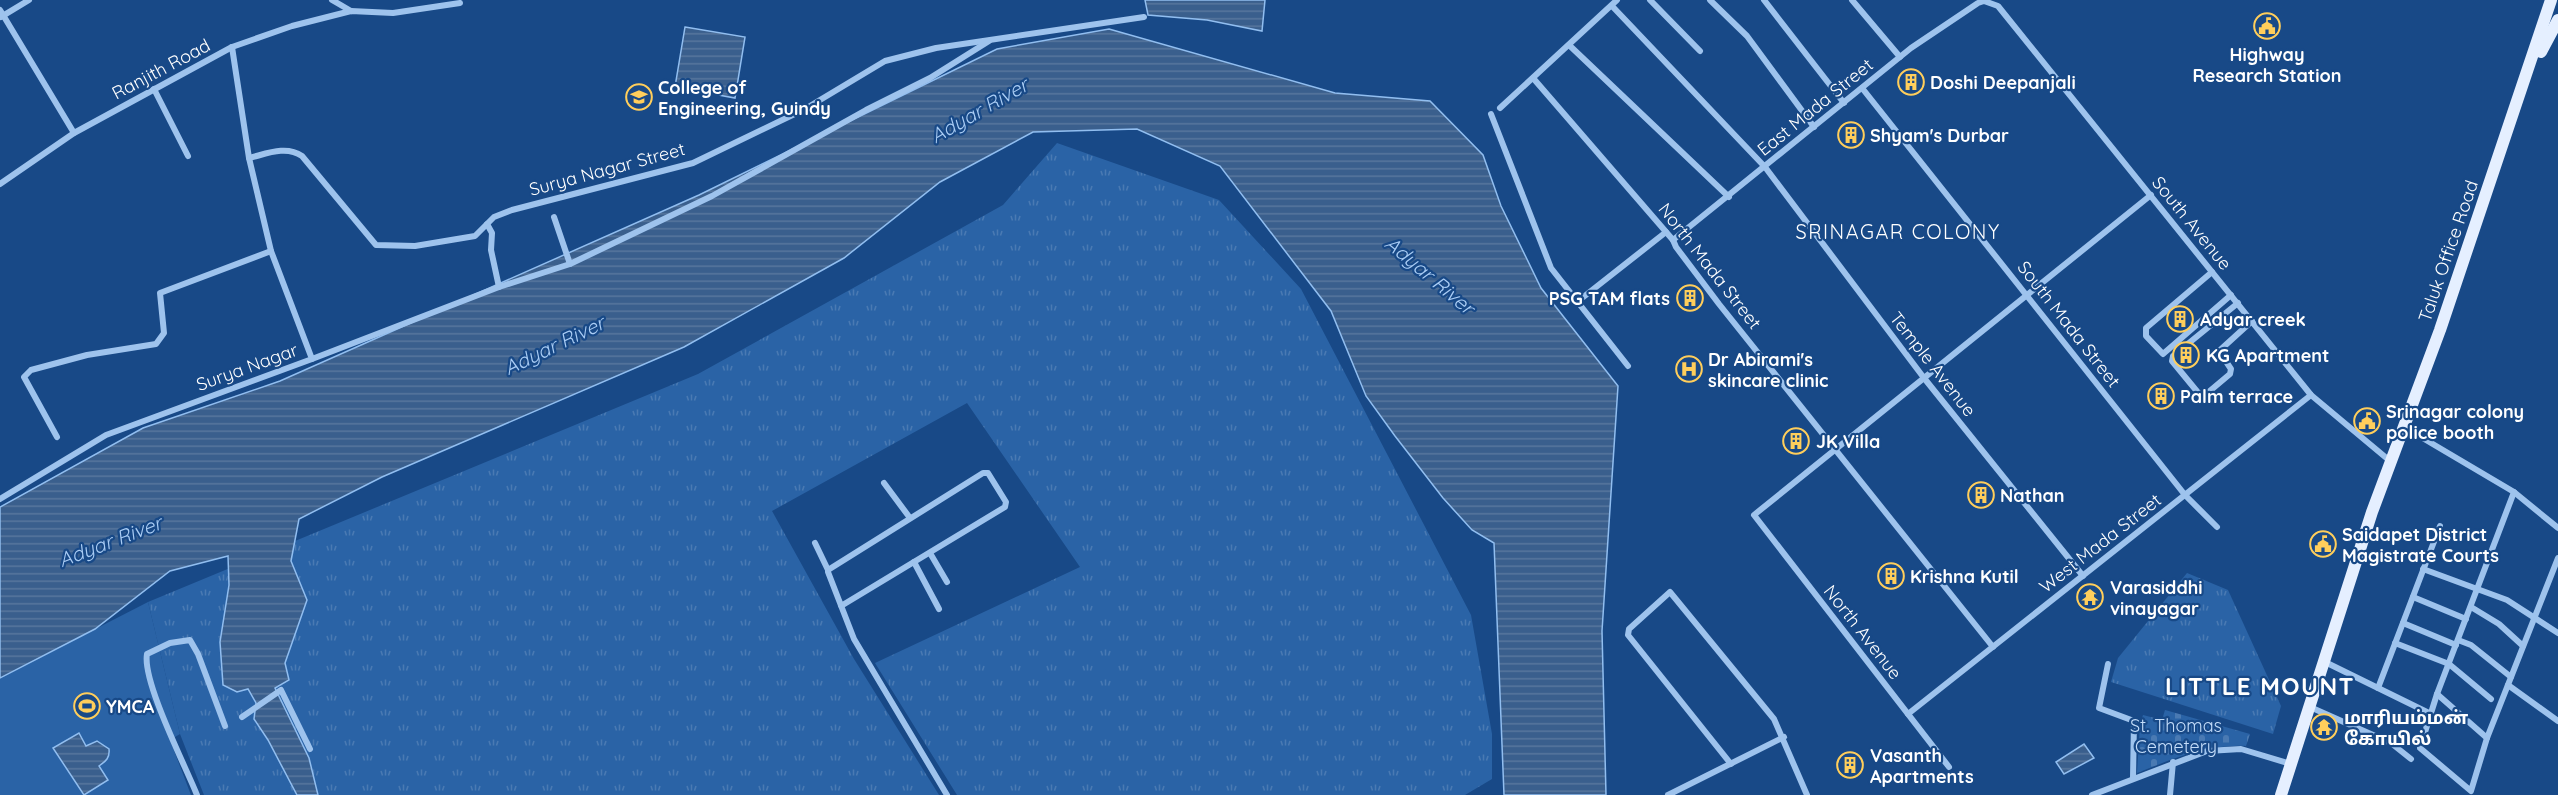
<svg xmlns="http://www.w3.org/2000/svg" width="2558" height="795" viewBox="0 0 2558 795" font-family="Quicksand,'Noto Sans Tamil',sans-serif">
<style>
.grass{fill:url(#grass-tufts)}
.cemetery{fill:url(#cemetery-stones)}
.park{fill:#2a63a6}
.water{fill:url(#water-rules);stroke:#91bef0;stroke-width:1.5}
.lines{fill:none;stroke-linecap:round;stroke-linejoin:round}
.minor{stroke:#9ec3ed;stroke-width:6}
.primary{stroke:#e5efff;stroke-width:12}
.labels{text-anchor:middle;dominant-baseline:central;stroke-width:4.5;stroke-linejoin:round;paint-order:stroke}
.poi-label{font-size:18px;font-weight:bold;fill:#fff;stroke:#184987;text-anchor:start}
.street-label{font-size:18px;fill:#fff;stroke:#184987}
.park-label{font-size:18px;fill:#c4ddfa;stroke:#184987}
.water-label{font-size:20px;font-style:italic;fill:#aacdf5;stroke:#184987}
.neighbourhood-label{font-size:20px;letter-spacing:1.5px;fill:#fff;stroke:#184987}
.district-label{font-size:24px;font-weight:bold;letter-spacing:1.5px;fill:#fff;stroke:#184987}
</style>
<defs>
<pattern id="grass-tufts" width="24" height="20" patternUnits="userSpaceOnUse" patternTransform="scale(1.5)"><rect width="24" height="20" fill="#2a63a6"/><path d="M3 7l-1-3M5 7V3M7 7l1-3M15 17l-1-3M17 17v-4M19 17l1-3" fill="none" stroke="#4a7ab3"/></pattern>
<pattern id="cemetery-stones" width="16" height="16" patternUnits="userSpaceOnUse" patternTransform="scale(1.5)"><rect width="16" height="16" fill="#2a63a6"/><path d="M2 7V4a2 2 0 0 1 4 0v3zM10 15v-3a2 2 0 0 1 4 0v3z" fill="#4a7ab3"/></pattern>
<pattern id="water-rules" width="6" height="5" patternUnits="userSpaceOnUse" patternTransform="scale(1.5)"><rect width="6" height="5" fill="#3a5f8d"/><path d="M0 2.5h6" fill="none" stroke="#58779e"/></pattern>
</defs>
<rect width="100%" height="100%" fill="#184987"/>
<g class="grass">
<polygon points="1057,143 1219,200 1301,289 1471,615 1492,734 1492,779 1465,795 957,795 875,663 1080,567 967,403 772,511 854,659 939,795 204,795 180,734 148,602 698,374 1003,205"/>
<polygon points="2187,573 2228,590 2281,706 2273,734 2111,682 2118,658"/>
</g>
<path class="cemetery" d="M2165 710 2250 734 2246 746C2207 744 2172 759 2137 773L2140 725 2143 715 2162 720Z"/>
<polygon class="park" points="148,602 180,734 170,740 191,795 0,795 0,678"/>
<g class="water">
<polygon points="1145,0 1265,0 1262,31 1207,20 1148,15"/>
<polygon points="685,27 745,37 735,98 675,87"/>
<polygon points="1109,29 1335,93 1430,101 1483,155 1501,206 1541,288 1618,386 1602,631 1606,795 1504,795 1494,543 1472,530 1443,498 1395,436 1366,396 1331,311 1220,166 1137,129 1033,132 940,182 844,258 684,347 382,477 299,519 291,561 307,600 285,663 289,680 275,688 309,758 318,795 297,795 268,740 254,719 256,703 248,689 237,692 223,685 220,642 229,585 228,556 170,571 95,629 0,678 0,507 143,428 280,381 699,195 997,49"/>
<path d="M79 733 86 746 97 741 109 749C110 758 106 761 99 766L108 780 84 795 53 748Z"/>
<polygon points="2084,744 2094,758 2064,774 2056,762"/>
</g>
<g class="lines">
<g class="minor">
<polyline points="332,0 351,11"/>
<polyline points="1650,0 1700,51"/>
<polyline points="1710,0 1747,36 1814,127"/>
<polyline points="1764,0 1844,103"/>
<polyline points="1852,0 1900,57"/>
<polyline points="1612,6 1765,167 1924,378 2083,576"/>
<polyline points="0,10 74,133"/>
<polyline points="1,17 29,0"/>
<polyline points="1569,45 1729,197"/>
<polyline points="1533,78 1673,240 1676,247 1719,304 1993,647"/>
<polyline points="1862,88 2185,495 2217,527"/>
<polyline points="154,89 188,156"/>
<polyline points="1500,108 1617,0"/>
<polyline points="1491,114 1551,268 1628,366"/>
<path d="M249 158C266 154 286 145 302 156L376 245 415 246 475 236 494 217 512 210 693 163 805 109 885 61 936 48 1144 17"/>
<polyline points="0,184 74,133 232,47 292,26 351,11 393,13 460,3"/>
<polyline points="554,217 570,264"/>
<polyline points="487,224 492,233 491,250 499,287"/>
<polyline points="1673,240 1911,48 1978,3 1984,1 1998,6 2311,395 2390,461"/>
<polyline points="2212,272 2146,328 2146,336 2163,354 2231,295"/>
<polyline points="1577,302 1666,232"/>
<polyline points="2238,303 2173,356 2172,361 2200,395 2205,395 2230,374 2231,369 2219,351 2252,321"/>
<polyline points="312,359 499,287 570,264 712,196 866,110 930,78 989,41"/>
<polyline points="2404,427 2514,492 2558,528"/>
<polyline points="57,437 24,377 31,370 87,355 156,344 164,333 160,293 271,251"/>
<polyline points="884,483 910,518"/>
<polyline points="2514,492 2437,694 2420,748 2471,791 2487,738 2558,558"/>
<polyline points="0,499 106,435 312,359 271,251 249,158 232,47"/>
<polyline points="815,543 828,570"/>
<polyline points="930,553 947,582"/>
<polyline points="914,562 939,609"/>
<polyline points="2423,569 2507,600 2558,633"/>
<polyline points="2413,597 2466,619"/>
<polyline points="841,606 1005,507 1006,502 988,473 983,473 828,570 828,572 854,639 947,795"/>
<polyline points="2471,607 2499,624 2523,646"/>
<polyline points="2403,623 2456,645"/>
<polyline points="2458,640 2471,645 2511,677"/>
<polyline points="2395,643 2449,664 2491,699"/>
<polyline points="2325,662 2431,714"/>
<polyline points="2108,664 2099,708 2134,721 2133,778"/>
<polyline points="2508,685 2558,721"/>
<polyline points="2378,688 2440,526"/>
<polyline points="2437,694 2487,738"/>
<polyline points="2310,707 2391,743 2411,759"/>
<polyline points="1908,714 2311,395"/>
<polyline points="242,717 281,690 310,749"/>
<polyline points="1731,764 1628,635 1629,629 1670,592 1774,719 1807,795"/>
<polyline points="1949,767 1754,515 2151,195"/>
<path d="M197 795C185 765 142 681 147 654L170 643 190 640 198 654 225 726"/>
<polyline points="1668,795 1784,737"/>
<polyline points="2092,795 2207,751 2241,749 2291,764"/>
<polyline points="2170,795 2173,762"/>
</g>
<g class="primary">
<polyline points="2541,52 2558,20"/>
<polyline points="2281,795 2372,512 2440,330 2551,0"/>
</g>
</g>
<defs>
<g id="civic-ring" transform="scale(1.35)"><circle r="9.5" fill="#184987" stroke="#ffce5b" stroke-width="1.5"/><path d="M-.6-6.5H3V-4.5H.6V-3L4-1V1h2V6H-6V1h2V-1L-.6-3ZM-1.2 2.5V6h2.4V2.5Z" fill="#ffce5b"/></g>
<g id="building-ring" transform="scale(1.35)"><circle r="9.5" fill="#184987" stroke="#ffce5b" stroke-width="1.5"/><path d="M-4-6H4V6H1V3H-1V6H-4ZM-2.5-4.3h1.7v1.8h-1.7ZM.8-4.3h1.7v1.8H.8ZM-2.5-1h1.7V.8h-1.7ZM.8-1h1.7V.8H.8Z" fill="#ffce5b"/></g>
<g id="university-ring" transform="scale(1.35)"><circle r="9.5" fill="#184987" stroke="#ffce5b" stroke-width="1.5"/><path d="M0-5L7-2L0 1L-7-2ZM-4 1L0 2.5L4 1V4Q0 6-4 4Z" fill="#ffce5b"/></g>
<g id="hospital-ring" transform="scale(1.35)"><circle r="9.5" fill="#184987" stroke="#ffce5b" stroke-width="1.5"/><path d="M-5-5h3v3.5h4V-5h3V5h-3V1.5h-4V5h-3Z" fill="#ffce5b"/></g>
<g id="temple-ring" transform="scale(1.35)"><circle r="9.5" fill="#184987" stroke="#ffce5b" stroke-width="1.5"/><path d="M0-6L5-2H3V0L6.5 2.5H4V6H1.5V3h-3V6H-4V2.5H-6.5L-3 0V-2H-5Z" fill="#ffce5b"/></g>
<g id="stadium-ring" transform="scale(1.35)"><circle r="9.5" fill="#184987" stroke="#ffce5b" stroke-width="1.5"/><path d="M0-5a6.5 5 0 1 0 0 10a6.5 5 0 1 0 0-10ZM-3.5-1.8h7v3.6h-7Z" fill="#ffce5b"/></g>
</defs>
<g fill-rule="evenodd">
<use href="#civic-ring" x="2267" y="26"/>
<use href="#building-ring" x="1911" y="82"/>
<use href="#university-ring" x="639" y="97"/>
<use href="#building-ring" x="1851" y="135"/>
<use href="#building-ring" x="1690" y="298"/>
<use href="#building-ring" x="2180" y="319"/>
<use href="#building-ring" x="2186" y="355"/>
<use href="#hospital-ring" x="1689" y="369"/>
<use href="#building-ring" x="2161" y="396"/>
<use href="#civic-ring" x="2367" y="421"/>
<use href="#building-ring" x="1796" y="441"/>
<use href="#building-ring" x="1981" y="495"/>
<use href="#civic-ring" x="2323" y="544"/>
<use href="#building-ring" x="1891" y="576"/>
<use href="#temple-ring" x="2090" y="597"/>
<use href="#stadium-ring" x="87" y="706"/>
<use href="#temple-ring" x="2324" y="727"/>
<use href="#building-ring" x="1850" y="765"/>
</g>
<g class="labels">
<g class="poi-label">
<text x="2267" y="54" text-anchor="middle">Highway<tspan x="2267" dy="21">Research Station</tspan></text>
<text x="1930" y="82">Doshi Deepanjali</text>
<text x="658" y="87">College of<tspan x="658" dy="21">Engineering, Guindy</tspan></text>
<text x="1870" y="135">Shyam's Durbar</text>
<text x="1670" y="298" text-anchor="end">PSG TAM flats</text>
<text x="2200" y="319">Adyar creek</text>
<text x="2206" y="355">KG Apartment</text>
<text x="1708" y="359">Dr Abirami's<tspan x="1708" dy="21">skincare clinic</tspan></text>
<text x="2180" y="396">Palm terrace</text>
<text x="2386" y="411">Srinagar colony<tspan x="2386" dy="21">police booth</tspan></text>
<text x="1816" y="441">JK Villa</text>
<text x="2000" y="495">Nathan</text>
<text x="2342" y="534">Saidapet District<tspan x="2342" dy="21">Magistrate Courts</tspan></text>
<text x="1910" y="576">Krishna Kutil</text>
<text x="2110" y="587">Varasiddhi<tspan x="2110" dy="21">vinayagar</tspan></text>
<text x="106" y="706">YMCA</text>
<text x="2344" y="717">மாரியம்மன்<tspan x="2344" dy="21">கோயில்</tspan></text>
<text x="1870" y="755">Vasanth<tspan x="1870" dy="21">Apartments</tspan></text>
</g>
<g class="street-label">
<text transform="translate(161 69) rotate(-28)">Ranjith Road</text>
<text transform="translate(1815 107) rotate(-39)">East Mada Street</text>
<text transform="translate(607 169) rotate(-15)">Surya Nagar Street</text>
<text transform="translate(2192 223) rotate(51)">South Avenue</text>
<text transform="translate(2448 251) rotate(-71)">Taluk Office Road</text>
<text transform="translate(1710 266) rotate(52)">North Mada Street</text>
<text transform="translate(2069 324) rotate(52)">South Mada Street</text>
<text transform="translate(1933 364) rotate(52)">Temple Avenue</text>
<text transform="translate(247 367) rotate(-20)">Surya Nagar</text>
<text transform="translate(2100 543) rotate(-38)">West Mada Street</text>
<text transform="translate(1863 632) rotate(52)">North Avenue</text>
</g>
<g class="park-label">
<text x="2176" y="725">St. Thomas<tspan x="2176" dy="21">Cemetery</tspan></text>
</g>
<g class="water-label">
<text transform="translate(979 110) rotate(-30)">Adyar River</text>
<text transform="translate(1430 275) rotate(40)">Adyar River</text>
<text transform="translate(554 345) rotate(-26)">Adyar River</text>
<text transform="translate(110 541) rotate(-21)">Adyar River</text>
</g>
<g class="neighbourhood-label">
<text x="1898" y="231">SRINAGAR COLONY</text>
</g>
<g class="district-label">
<text x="2260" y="686">LITTLE MOUNT</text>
</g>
</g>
</svg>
